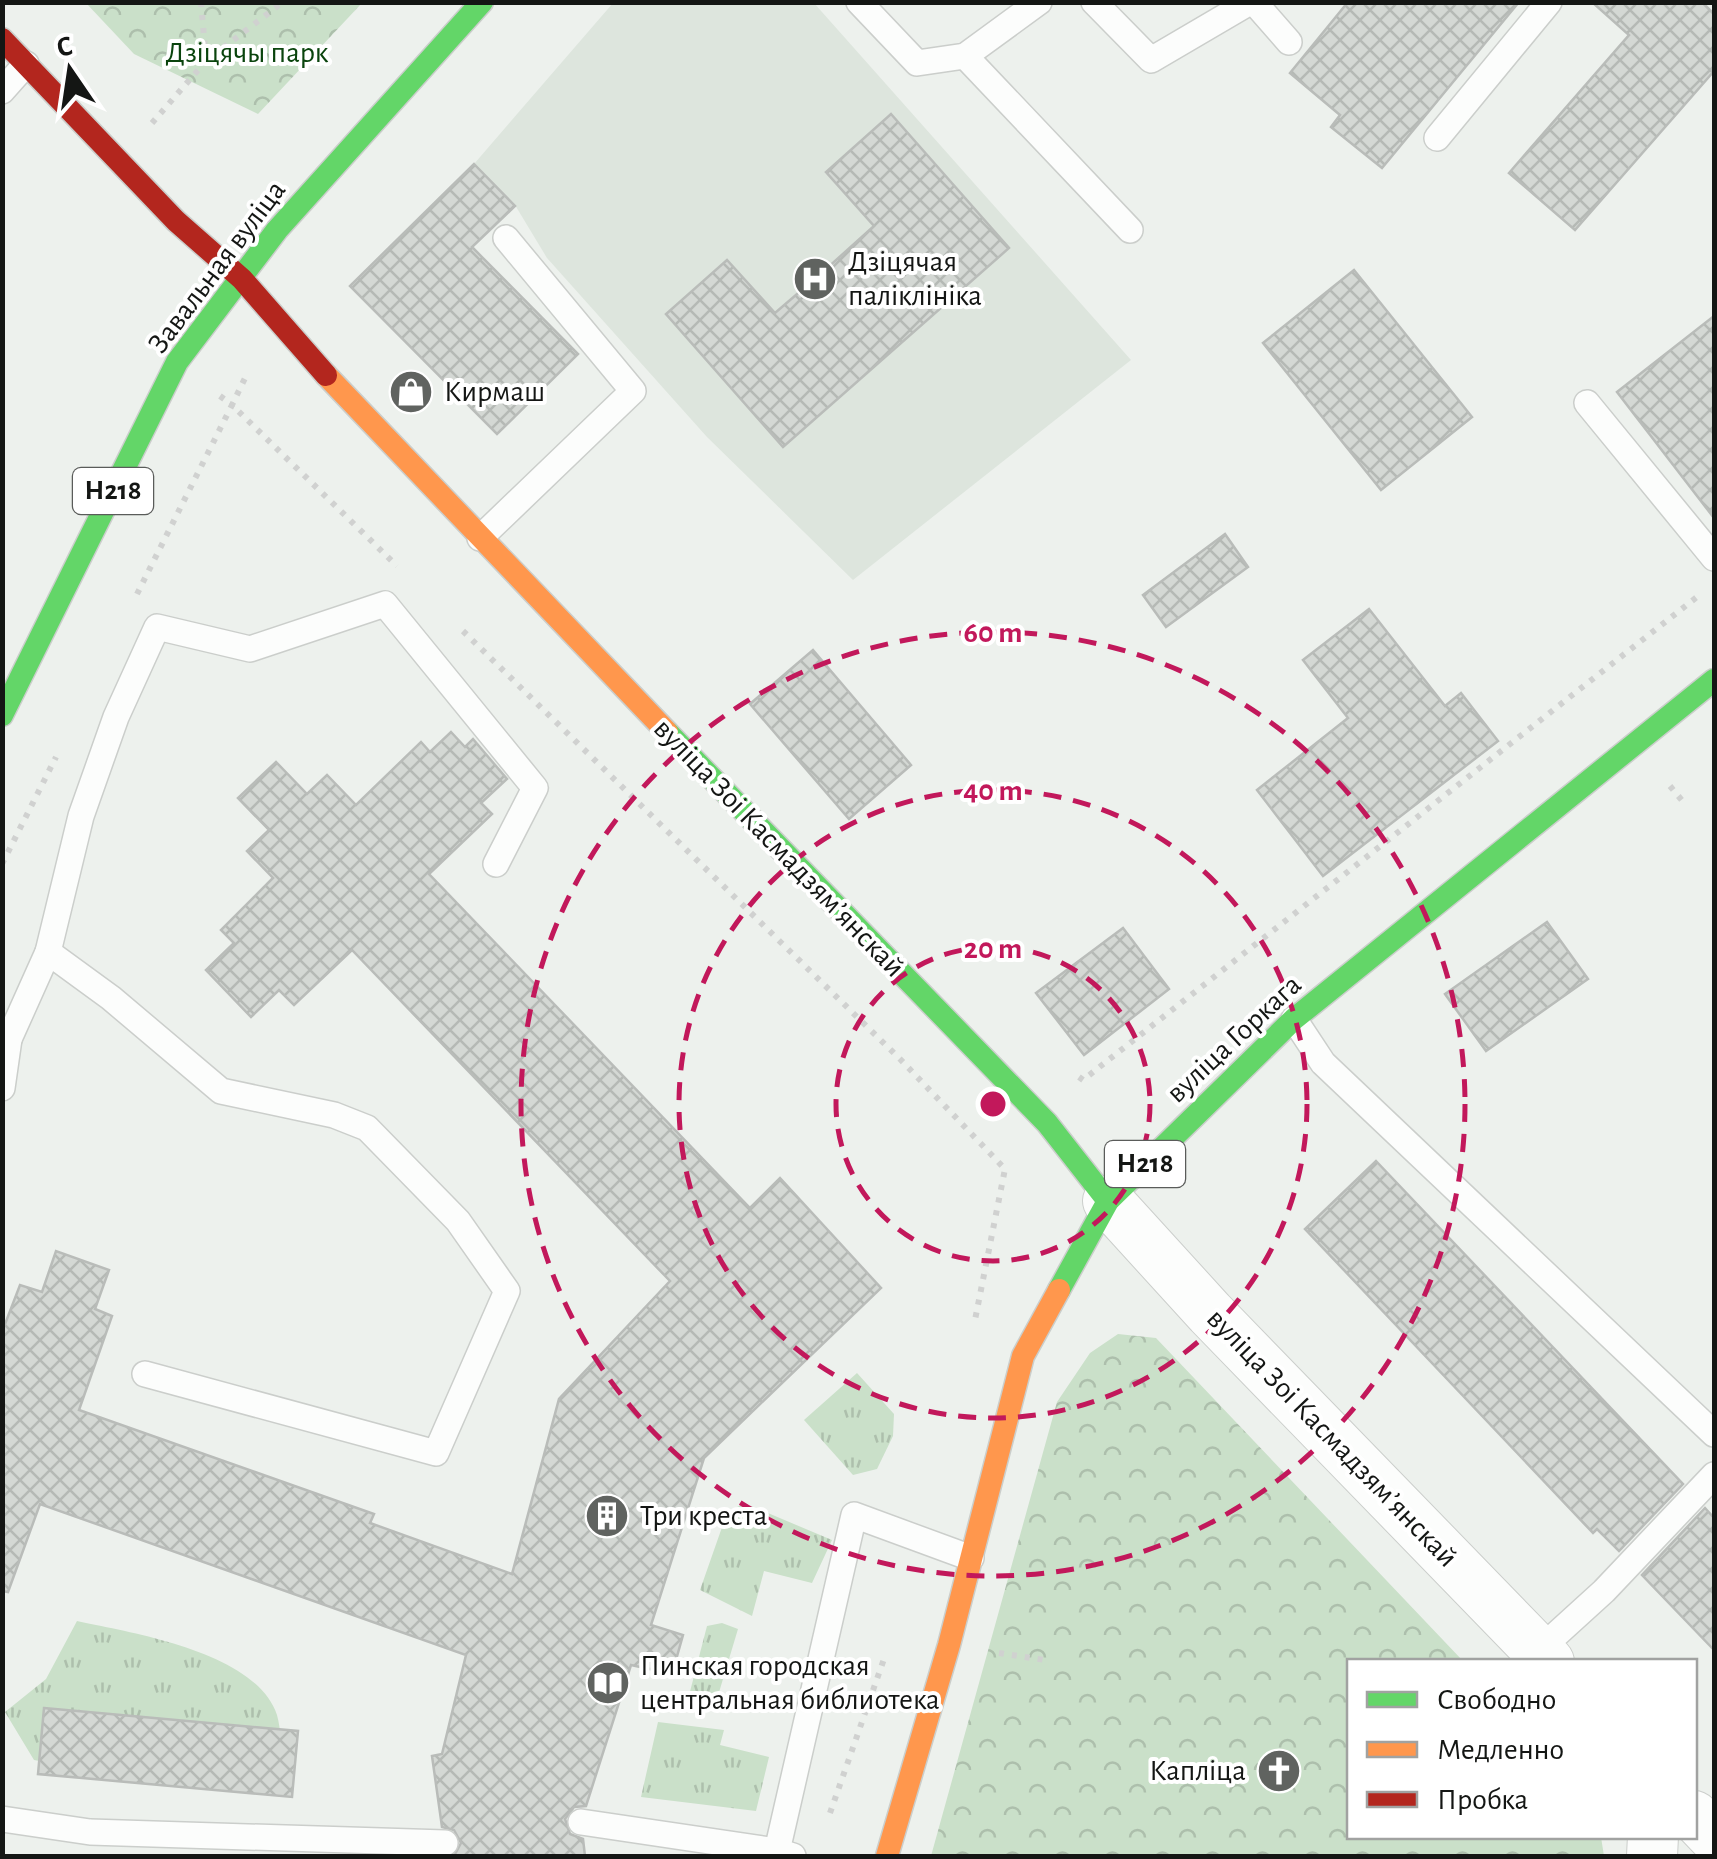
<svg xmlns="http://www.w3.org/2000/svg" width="1717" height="1859" viewBox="0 0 1717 1859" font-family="'Alegreya Sans',sans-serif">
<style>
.built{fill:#dde5dd}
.grass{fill:url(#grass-tufts)}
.park{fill:url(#park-crowns)}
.building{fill:url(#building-cross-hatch);stroke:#b9bcb9;stroke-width:2.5}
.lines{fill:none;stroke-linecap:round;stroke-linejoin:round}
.lane-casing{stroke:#cbcecb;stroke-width:28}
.street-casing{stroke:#cbcecb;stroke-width:52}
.fast-casing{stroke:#cbcecb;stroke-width:25}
.slow-casing{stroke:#cbcecb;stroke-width:25}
.jam-casing{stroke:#cbcecb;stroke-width:25}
.path{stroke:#d0d1d0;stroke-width:6;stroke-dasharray:5 8;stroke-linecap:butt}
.lane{stroke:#fcfdfc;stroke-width:25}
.street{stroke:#fcfdfc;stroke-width:50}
.fast{stroke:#63d668;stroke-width:22}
.slow{stroke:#ff974d;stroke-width:22}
.jam{stroke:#b3261e;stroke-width:22}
.ring{fill:none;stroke:#c2185b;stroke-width:5;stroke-dasharray:18 12}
.labels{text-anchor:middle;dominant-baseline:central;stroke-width:8;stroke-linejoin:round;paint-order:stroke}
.shield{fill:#fff;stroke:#5a5c5a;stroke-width:2.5}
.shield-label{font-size:28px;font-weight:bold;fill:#141614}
.park-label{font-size:30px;fill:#0a440d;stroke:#fff}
.poi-label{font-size:30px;fill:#141614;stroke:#fff;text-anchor:start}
.street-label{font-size:30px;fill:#141614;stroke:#fff}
.centre{fill:#c2185b;stroke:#fff;stroke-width:5}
.ring-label{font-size:30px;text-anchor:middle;font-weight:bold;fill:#c2185b;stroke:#fff;stroke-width:8;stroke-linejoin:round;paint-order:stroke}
</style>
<defs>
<pattern id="grass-tufts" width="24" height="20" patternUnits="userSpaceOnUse" patternTransform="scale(2.5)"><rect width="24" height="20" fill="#cae0c9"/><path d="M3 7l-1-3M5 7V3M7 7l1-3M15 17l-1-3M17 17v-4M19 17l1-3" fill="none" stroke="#adbfac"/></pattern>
<pattern id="park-crowns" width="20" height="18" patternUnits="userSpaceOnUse" patternTransform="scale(2.5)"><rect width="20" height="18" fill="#cae0c9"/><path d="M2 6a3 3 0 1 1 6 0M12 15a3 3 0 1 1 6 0" fill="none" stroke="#adbfac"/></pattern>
<pattern id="building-cross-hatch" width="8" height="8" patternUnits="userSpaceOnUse" patternTransform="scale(2.5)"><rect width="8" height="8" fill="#d4d8d4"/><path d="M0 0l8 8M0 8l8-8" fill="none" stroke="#b5b9b5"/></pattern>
</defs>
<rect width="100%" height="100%" fill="#edf1ed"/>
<polygon class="built" points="613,3 814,3 1131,360 853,580 707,437 547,258 515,205 474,164"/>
<g class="grass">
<polygon points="857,1373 894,1414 893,1436 877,1469 853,1475 804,1420"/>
<polygon points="744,1503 832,1540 812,1583 764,1571 752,1616 700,1590 727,1513"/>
<path d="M77 1621C133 1633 256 1652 277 1715 281 1729 281 1747 284 1762L97 1772 34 1760 5 1712 46 1679Z"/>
<polygon points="722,1623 738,1629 714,1709 686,1707 707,1626"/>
<polygon points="658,1722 724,1730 720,1745 769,1757 756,1811 641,1797"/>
</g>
<g class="park">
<polygon points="86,3 362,3 258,114 134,54"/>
<polygon points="1118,1334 1156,1338 1463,1661 1350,1662 1350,1836 1601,1837 1604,1856 931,1856 1057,1402 1090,1353"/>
</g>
<g class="building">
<polygon points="1348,2 1519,2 1382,168 1331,127 1340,115 1290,73"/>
<polygon points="1592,2 1702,2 1714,14 1714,71 1575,230 1509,173 1629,35"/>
<polygon points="891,114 1009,248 783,447 666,314 727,260 775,313 825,270 874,226 826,172"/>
<polygon points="474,164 515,206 472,247 578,354 497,434 350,286"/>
<polygon points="1354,270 1472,417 1381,490 1263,343"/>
<polygon points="1714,316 1714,518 1617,392"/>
<polygon points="1225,534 1248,567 1166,627 1143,595"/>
<polygon points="1369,609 1445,706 1461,693 1498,741 1323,876 1257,790 1348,718 1303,660"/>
<polygon points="813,650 911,765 849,819 750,704"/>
<polygon points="451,732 465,747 473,739 507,779 481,803 492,814 429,874 750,1208 780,1178 881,1288 704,1458 651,1625 683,1635 672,1674 631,1665 586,1806 574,1807 565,1819 570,1834 583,1839 585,1856 454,1856 461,1843 454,1830 442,1827 432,1756 442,1754 466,1655 40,1504 8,1592 2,1591 2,1332 20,1285 42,1292 56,1251 109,1270 95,1309 112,1316 79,1410 374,1514 370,1523 512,1574 559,1399 670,1281 352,950 294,1005 279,990 251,1017 206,970 234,943 221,930 273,878 247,851 269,830 238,798 276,762 307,794 327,775 356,805 421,742 430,752"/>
<polygon points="1547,922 1588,979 1486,1051 1445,994"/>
<polygon points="1123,928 1169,989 1084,1055 1036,993"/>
<polygon points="1376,1161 1683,1484 1619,1551 1597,1529 1593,1533 1305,1229"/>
<polygon points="1705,1508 1714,1518 1714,1650 1642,1575"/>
<polygon points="44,1708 298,1731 292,1797 38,1774"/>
</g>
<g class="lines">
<g class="lane-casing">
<g id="lane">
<polyline points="859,2 917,63 965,56 1039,2"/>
<polyline points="1094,2 1151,60 1250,2"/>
<polyline points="1254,2 1289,42"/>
<polyline points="965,56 1130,230"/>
<polyline points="2,91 26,64"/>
<polyline points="1437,138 1549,2"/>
<polyline points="1587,403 1714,558"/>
<polyline points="480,538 633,391 506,238"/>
<polyline points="48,952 81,816 116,717 157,627 250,649 385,604 535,788 496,864"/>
<polyline points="1294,1019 1323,1063 1714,1434"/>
<polyline points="2,1037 9,1039 48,952 111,998 221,1091 334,1115 367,1128 458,1221 507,1291 436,1453 145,1374"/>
<polyline points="2,1088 9,1039"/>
<polyline points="1538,1651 1604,1591 1714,1475"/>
<polyline points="2,1819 90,1832 445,1843"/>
<polyline points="581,1822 777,1851"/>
<polyline points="793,1856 777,1851 854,1515 971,1558"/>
</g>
</g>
<g class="street-casing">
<g id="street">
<polyline points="1108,1201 1210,1313 1549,1662"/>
<polyline points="1694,1816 1714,1837"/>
<polyline points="1652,1856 1653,1836"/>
</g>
</g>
<g class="fast-casing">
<g id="fast">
<polyline points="2,715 177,362 277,230 482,2"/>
<polyline points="667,732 1047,1123 1108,1201"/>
<polyline points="1059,1290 1108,1201 1294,1019 1714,680"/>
</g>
</g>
<g class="slow-casing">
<g id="slow">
<polyline points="326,375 667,732"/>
<polyline points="887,1856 949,1645 1023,1356 1059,1290"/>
</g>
</g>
<g class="jam-casing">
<polyline id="jam" points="2,39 176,221 242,279 326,375"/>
</g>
<g class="path">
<polyline points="201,2 206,60"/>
<polyline points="152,123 206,61 283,2"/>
<polyline points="220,396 232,405 247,374"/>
<polyline points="137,594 232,405 397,566"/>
<polyline points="463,631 900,1059 1005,1169 974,1325"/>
<polyline points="1670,786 1685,804"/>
<polyline points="2,864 56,757"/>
<polyline points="1079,1077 1083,1080 1702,593"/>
<polyline points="999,1653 1045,1660"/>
<polyline points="830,1813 884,1659"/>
</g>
<use href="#lane" class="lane"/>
<use href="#street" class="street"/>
<use href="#fast" class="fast"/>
<use href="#slow" class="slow"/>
<use href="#jam" class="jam"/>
</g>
<g class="ring">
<circle cx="993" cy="1104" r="157"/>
<circle cx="993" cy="1104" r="314"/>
<circle cx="993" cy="1104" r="472"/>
</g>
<defs>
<g id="hospital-disc" transform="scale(2.25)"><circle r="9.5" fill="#606360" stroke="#fff"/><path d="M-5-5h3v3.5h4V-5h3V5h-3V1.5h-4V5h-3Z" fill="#fff"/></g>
<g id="shop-disc" transform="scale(2.25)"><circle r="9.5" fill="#606360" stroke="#fff"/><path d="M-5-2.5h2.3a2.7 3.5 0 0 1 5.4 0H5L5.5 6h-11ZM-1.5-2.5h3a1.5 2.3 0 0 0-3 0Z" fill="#fff"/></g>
<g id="building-disc" transform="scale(2.25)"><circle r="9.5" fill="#606360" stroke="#fff"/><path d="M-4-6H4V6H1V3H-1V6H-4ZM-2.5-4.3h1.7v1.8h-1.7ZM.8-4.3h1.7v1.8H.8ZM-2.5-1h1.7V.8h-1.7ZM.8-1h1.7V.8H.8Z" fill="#fff"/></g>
<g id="library-disc" transform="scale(2.25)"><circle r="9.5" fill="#606360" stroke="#fff"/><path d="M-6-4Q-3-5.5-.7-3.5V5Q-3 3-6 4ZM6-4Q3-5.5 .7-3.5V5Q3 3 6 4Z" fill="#fff"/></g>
<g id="church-disc" transform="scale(2.25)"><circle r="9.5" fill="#606360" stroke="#fff"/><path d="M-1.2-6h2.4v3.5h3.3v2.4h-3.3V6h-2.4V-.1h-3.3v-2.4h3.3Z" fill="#fff"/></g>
</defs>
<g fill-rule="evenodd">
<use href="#hospital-disc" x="815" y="279"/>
<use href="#shop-disc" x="411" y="392"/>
<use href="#building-disc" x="607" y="1516"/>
<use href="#library-disc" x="608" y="1683"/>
<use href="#church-disc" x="1279" y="1771"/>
</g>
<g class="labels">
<g class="shield">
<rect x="73" y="468" width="80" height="46" rx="8"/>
<rect x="1105" y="1141" width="80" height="46" rx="8"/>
</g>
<g class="shield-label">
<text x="113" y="491">Н218</text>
<text x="1145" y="1164">Н218</text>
</g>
<g class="park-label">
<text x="247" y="53">Дзіцячы парк</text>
</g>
<g class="poi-label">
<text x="848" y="262">Дзіцячая<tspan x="848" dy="34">паліклініка</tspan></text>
<text x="444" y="392">Кирмаш</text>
<text x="640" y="1516">Три креста</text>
<text x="640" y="1666">Пинская городская<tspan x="640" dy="34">центральная библиотека</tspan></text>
<text x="1246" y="1771" text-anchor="end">Капліца</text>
</g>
<g class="street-label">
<text transform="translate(217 267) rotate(-53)">Завальная вуліца</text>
<text transform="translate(779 848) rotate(46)">вуліца Зоі Касмадзямʼянскай</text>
<text transform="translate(1234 1039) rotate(-43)">вуліца Горкага</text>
<text transform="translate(1332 1438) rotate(46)">вуліца Зоі Касмадзямʼянскай</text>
</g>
</g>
<circle cx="993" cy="1104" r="15" class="centre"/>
<g class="ring-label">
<text x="993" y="642">60 m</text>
<text x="993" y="800">40 m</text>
<text x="993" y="958">20 m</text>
</g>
<rect width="1717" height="1859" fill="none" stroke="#141614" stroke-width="10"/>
<rect x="1347" y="1659" width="350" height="180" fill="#ffffff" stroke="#a1a2a1" stroke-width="2.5"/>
<rect x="1367" y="1692" width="50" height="15" fill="#63d668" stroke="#a1a2a1" stroke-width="2.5"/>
<text x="1437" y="1709" font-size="30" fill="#141614">Свободно</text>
<rect x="1367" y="1742" width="50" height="15" fill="#ff974d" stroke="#a1a2a1" stroke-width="2.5"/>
<text x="1437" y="1759" font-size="30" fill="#141614">Медленно</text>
<rect x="1367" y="1792" width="50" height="15" fill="#b3261e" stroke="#a1a2a1" stroke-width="2.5"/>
<text x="1437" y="1809" font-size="30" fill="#141614">Пробка</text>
<g transform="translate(70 70) rotate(347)" stroke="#ffffff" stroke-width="8" paint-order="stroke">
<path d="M0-8L18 38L0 25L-18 38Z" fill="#141614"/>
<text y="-15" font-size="28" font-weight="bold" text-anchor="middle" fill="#141614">С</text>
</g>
</svg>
